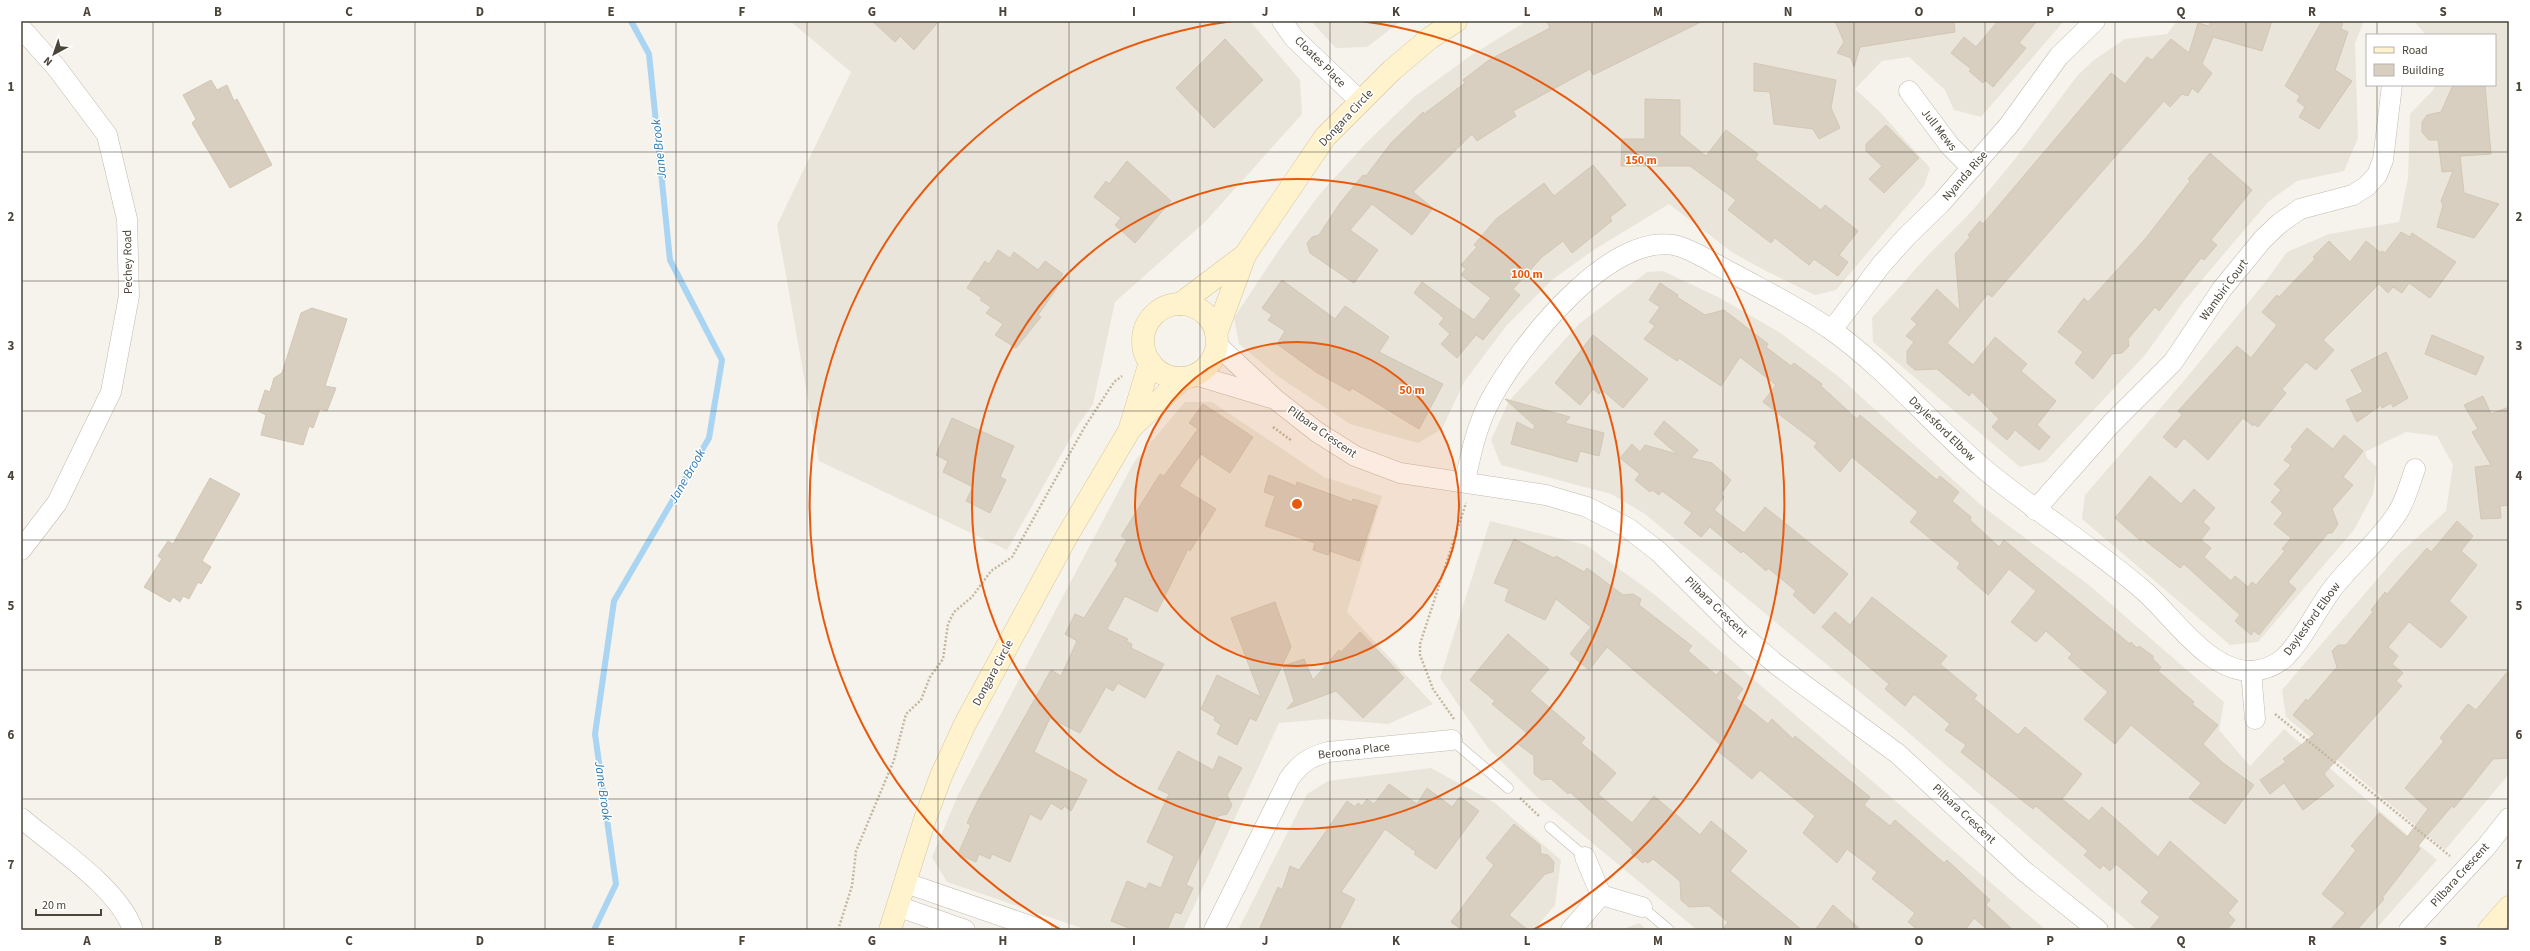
<svg xmlns="http://www.w3.org/2000/svg" width="2530" height="951" viewBox="0 0 2530 951" font-family="'Source Sans 3',sans-serif">
<style>
.residential{fill:#eae5da}
.lines{fill:none;stroke-linecap:round;stroke-linejoin:round}
.stream{stroke:#a9d4f2;stroke-width:6}
.building{fill:#d8cfc1;stroke:#d3c7b4}
.lane-casing{stroke:#c2bbae;stroke-width:11}
.street-casing{stroke:#c2bbae;stroke-width:21}
.secondary-casing{stroke:#d6c79b;stroke-width:23}
.path{stroke:#c4b79f;stroke-width:2.5;stroke-dasharray:2 2;stroke-linecap:butt}
.lane{stroke:#fff;stroke-width:10}
.street{stroke:#fff;stroke-width:20}
.secondary{stroke:#fff3cd;stroke-width:22}
.grid{fill:none;stroke:#4b4439;stroke-width:1;stroke-opacity:0.55}
.ring{fill:none;stroke:#e8590c;stroke-width:2}
.labels{text-anchor:middle;dominant-baseline:central;stroke-width:3;stroke-linejoin:round;paint-order:stroke}
.street-label{font-size:12px;fill:#4b4439;stroke:#fff}
.water-label{font-size:13px;font-style:italic;fill:#2e7ab2;stroke:#fff}
.centre{fill:#e8590c;stroke:#fff;stroke-width:2}
.ring-label{font-size:12px;text-anchor:middle;font-weight:bold;fill:#e8590c;stroke:#fff;stroke-width:3;stroke-linejoin:round;paint-order:stroke}
.neatline{fill:none;stroke:#4b4439;stroke-width:1.5}
.grid-label{font-size:13px;text-anchor:middle;font-weight:bold;fill:#4b4439}
</style>
<rect width="100%" height="100%" fill="#f6f3ec"/>
<g class="residential">
<polygon points="790,21 1250,21 1300,80 1302,114 1206,221 1115,302 1093,404 1078,425 1007,550 819,461 777,225 851,72"/>
<polygon points="1311,21 1401,21 1367,47 1336,48"/>
<polygon points="1527,21 2064,21 1981,117 1954,110 1945,90 1909,57 1882,61 1855,89 1880,112 1930,168 1924,186 1836,290 1815,295 1768,272 1733,253 1669,204 1592,251 1552,280 1507,325 1464,382 1442,429 1418,443 1350,424 1279,377 1239,344 1234,318 1281,247 1319,195 1367,142 1414,97 1470,56"/>
<polygon points="2177,21 2364,21 2355,43 2358,138 2344,171 2297,181 2268,202 2184,301 2145,355 2045,462 2020,467 1873,342 1872,318 1929,254 1972,211 2015,159 2077,76 2094,60 2125,39 2167,34"/>
<polygon points="2414,21 2509,21 2509,774 2445,850 2286,717 2282,690 2398,555 2446,511 2453,465 2437,436 2406,432 2365,452 2367,458 2377,467 2373,494 2354,530 2258,642 2230,645 2082,519 2085,495 2183,382 2266,281 2287,252 2329,234 2399,222 2408,178 2410,114 2434,89 2435,85 2495,85 2495,35 2426,35"/>
<polygon points="1663,271 1718,297 1779,332 1838,376 1982,506 2089,585 2224,702 2219,730 2250,766 2284,729 2437,860 2375,930 2137,930 1896,722 1645,514 1611,494 1501,465 1491,440 1509,401 1579,324 1647,272"/>
<polygon points="1185,402 1212,402 1324,477 1382,496 1347,612 1433,704 1388,724 1326,719 1279,723 1183,930 1087,930 947,882 932,857 958,795 1134,462"/>
<polygon points="1490,521 1586,545 1654,594 2046,930 1697,930 1536,796 1488,748 1440,678"/>
<polygon points="1431,768 1495,803 1561,860 1555,905 1534,930 1238,930 1307,794 1328,781"/>
<polygon points="1639,923 1647,930 1621,930"/>
</g>
<g class="lines">
<polyline class="stream" points="594,930 616,884 595,734 614,601 709,438 722,360 670,260 649,54 631,21"/>
</g>
<g class="building">
<polygon points="872,21 939,21 914,50 900,36 895,42"/>
<polygon points="1547,21 1703,21 1593,75 1590,69 1513,111 1516,116 1477,141 1472,134 1413,192 1433,208 1412,235 1372,204 1350,230 1378,250 1354,283 1310,253 1307,243 1312,237 1319,235 1340,203 1363,175 1366,176 1391,143 1423,112 1424,114 1465,83 1463,80 1489,60 1550,28"/>
<polygon points="1835,21 1954,21 1955,32 1860,47 1854,67 1851,58 1837,53 1844,42"/>
<polygon points="1998,21 2037,21 2019,43 2026,48 1993,87 1985,80 1983,83 1969,71 1971,69 1951,53 1964,37 1976,47"/>
<polygon points="2211,21 2272,21 2262,51 2213,37 2202,64 2212,73 2198,93 2192,88 2188,96 2182,94 2170,107 2164,101 1992,297 1988,294 1947,343 1973,365 1995,337 2027,364 2021,371 2056,401 2037,425 2050,437 2039,450 2015,430 2007,440 1992,427 1999,419 1972,392 1969,396 1937,369 1915,370 1907,363 1907,351 1914,342 1906,336 1917,324 1911,319 1937,289 1960,311 1955,254 1970,237 1968,235 1980,221 1983,224 2111,73 2125,84 2147,57 2152,60 2171,39 2189,53 2198,23 2209,26"/>
<polygon points="2322,21 2343,21 2341,29 2348,32 2335,70 2352,81 2319,129 2299,117 2305,107 2297,101 2300,96 2285,86"/>
<polygon points="1225,39 1263,80 1214,128 1176,88"/>
<polygon points="1754,63 1836,80 1831,108 1840,128 1819,139 1813,129 1774,124 1770,92 1754,91"/>
<polygon points="211,80 217,90 227,85 234,101 237,99 272,165 230,188 192,123 196,119 183,95"/>
<polygon points="2453,85 2485,85 2491,154 2460,156 2464,193 2499,204 2474,238 2437,227 2443,205 2441,201 2453,171 2442,172 2438,140 2429,140 2422,132 2422,122 2427,115 2441,112"/>
<polygon points="1645,99 1680,100 1680,135 1706,156 1726,130 1758,154 1755,159 1821,210 1825,205 1858,231 1839,255 1848,262 1838,276 1814,259 1809,265 1775,238 1771,243 1728,210 1736,200 1690,166 1621,166 1622,139 1645,139"/>
<polygon points="1886,125 1919,158 1884,193 1869,179 1882,166 1866,151 1866,144"/>
<polygon points="2210,153 2252,190 2211,240 2217,245 2204,260 2201,258 2159,311 2155,307 2128,339 2129,346 2122,353 2112,354 2093,379 2075,363 2083,352 2058,332 2084,298 2088,302 2146,238 2190,181 2188,179"/>
<polygon points="1127,161 1171,201 1135,243 1115,225 1121,218 1094,197 1106,181 1109,184"/>
<polygon points="1593,165 1626,205 1610,217 1612,221 1572,253 1563,241 1542,257 1513,289 1520,295 1501,318 1483,340 1476,335 1457,358 1441,344 1450,334 1439,324 1444,318 1414,293 1422,282 1474,320 1491,298 1461,275 1466,269 1461,265 1477,247 1474,245 1496,219 1544,183 1554,196"/>
<polygon points="2401,232 2410,237 2412,233 2456,262 2430,298 2409,283 2402,293 2393,287 2388,293 2379,284 2323,340 2334,350 2316,370 2306,362 2282,389 2286,393 2258,427 2254,424 2253,426 2243,418 2208,460 2184,438 2176,448 2163,437 2182,415 2178,411 2237,346 2251,358 2277,325 2262,312 2277,295 2279,297 2315,259 2313,257 2329,241 2350,262 2366,241 2381,253 2382,251 2385,253"/>
<polygon points="998,250 1010,258 1014,252 1038,270 1045,261 1063,274 1055,286 1057,288 1038,315 1041,317 1016,348 995,335 1003,324 986,313 991,307 980,300 982,298 967,288 985,261 989,264"/>
<polygon points="1282,280 1335,319 1345,306 1389,337 1379,352 1443,384 1419,429 1352,388 1350,391 1316,372 1277,344 1285,331 1268,320 1272,315 1262,308"/>
<polygon points="1660,283 1678,295 1677,297 1705,315 1724,310 1768,344 1766,347 1791,366 1794,363 1822,384 1821,386 1857,419 1860,415 1937,480 1940,476 1959,492 1952,501 1971,517 1970,520 1999,547 2004,540 2130,644 2131,642 2137,648 2139,646 2153,656 2153,659 2161,667 2158,671 2194,702 2192,704 2218,725 2203,744 2223,763 2254,785 2225,824 2189,798 2201,783 2131,725 2115,744 2084,719 2108,692 2068,658 2072,654 2046,631 2036,642 2011,622 2036,591 2009,569 1988,595 1957,568 1960,563 1910,522 1918,512 1852,457 1840,472 1814,447 1817,443 1763,402 1776,385 1740,357 1721,386 1679,358 1677,361 1644,339 1655,326 1649,322 1660,307 1649,300"/>
<polygon points="312,308 347,319 325,386 336,388 327,411 320,409 313,428 309,426 303,445 261,435 266,415 258,411 265,390 270,392 274,378 282,373 301,313"/>
<polygon points="1593,335 1648,379 1623,408 1602,390 1599,394 1593,389 1580,405 1555,383"/>
<polygon points="2432,335 2484,357 2476,375 2425,354"/>
<polygon points="2386,352 2408,398 2393,407 2391,403 2382,408 2381,405 2357,422 2346,400 2363,392 2351,370"/>
<polygon points="2483,396 2491,414 2509,407 2509,505 2500,506 2501,518 2481,519 2475,467 2491,465 2472,432 2478,429 2464,405"/>
<polygon points="1505,399 1570,417 1565,423 1604,433 1599,456 1580,451 1577,462 1511,444 1517,422 1533,430 1535,426"/>
<polygon points="1203,404 1253,437 1230,473 1201,454 1179,486 1216,509 1190,551 1188,549 1157,612 1125,596 1107,629 1128,639 1126,641 1132,644 1131,648 1164,664 1145,698 1118,683 1113,691 1106,687 1080,733 1050,718 1034,752 1087,780 1071,811 1064,806 1062,810 1051,803 1041,820 1030,814 1010,862 992,854 990,859 979,854 976,862 958,854 971,825 967,823 977,802 1051,670 1061,676 1077,641 1065,634 1075,614 1084,618 1118,564 1115,561 1127,540 1121,536 1160,474 1164,476 1198,429 1189,423"/>
<polygon points="952,418 1014,446 1000,477 1006,480 990,513 966,501 973,487 943,472 948,461 936,455"/>
<polygon points="1664,421 1698,450 1691,458 1712,463 1731,480 1721,494 1724,497 1714,510 1744,533 1765,507 1848,574 1814,614 1793,595 1796,591 1768,568 1766,571 1743,551 1741,553 1710,527 1701,537 1684,523 1692,513 1662,491 1659,495 1652,490 1650,492 1635,480 1640,474 1620,458 1632,444 1640,452 1645,445 1677,454 1654,434"/>
<polygon points="2307,428 2333,449 2344,435 2363,451 2343,477 2353,485 2332,509 2338,524 2332,533 2328,533 2288,582 2296,589 2259,635 2254,631 2251,635 2235,621 2240,615 2184,564 2180,568 2142,538 2141,541 2115,518 2150,476 2181,504 2194,489 2215,508 2203,522 2210,528 2201,540 2211,548 2204,557 2231,581 2235,576 2248,587 2252,582 2256,585 2285,551 2282,549 2291,538 2274,524 2283,513 2271,502 2281,490 2274,484 2291,465 2284,460 2293,449 2291,447"/>
<polygon points="1269,475 1296,486 1297,482 1352,502 1353,499 1377,506 1359,561 1330,551 1328,555 1313,550 1315,543 1265,526 1275,496 1264,492"/>
<polygon points="210,478 240,494 202,561 211,567 201,584 198,582 189,599 183,596 180,602 173,597 170,602 144,587 162,559 158,556 168,541 173,544"/>
<polygon points="2457,521 2473,536 2461,551 2477,565 2449,601 2467,617 2441,648 2409,622 2388,647 2398,656 2392,664 2403,673 2396,681 2402,686 2324,774 2334,786 2303,810 2284,783 2270,794 2260,780 2286,762 2283,759 2315,734 2293,715 2306,699 2308,701 2337,667 2332,651 2338,645 2346,645 2373,612 2371,610 2385,592 2387,594 2427,548 2431,552"/>
<polygon points="1514,539 1554,558 1556,556 1584,572 1587,568 1623,595 1633,594 1641,599 1639,605 1692,646 1688,651 1716,675 1721,670 1743,689 1736,698 1768,724 1772,719 1793,739 1795,736 1870,797 1864,805 1890,826 1895,820 1944,863 1947,860 1990,900 1986,905 2013,930 1988,930 1974,918 1965,930 1918,930 1908,922 1915,913 1872,879 1877,872 1847,849 1837,863 1803,833 1815,816 1760,770 1752,779 1718,751 1722,746 1607,647 1589,670 1570,654 1591,627 1556,599 1545,620 1505,601 1509,589 1494,583"/>
<polygon points="1872,597 1947,656 1940,664 1977,695 1974,699 2018,735 2025,727 2082,774 2062,799 2089,821 2102,807 2158,857 2170,841 2238,901 2228,913 2235,920 2227,930 2149,930 2160,917 2141,902 2149,892 2116,864 2110,871 2103,865 2100,869 2084,855 2088,851 2036,806 2033,809 1961,752 1966,745 1945,730 1950,724 1914,694 1905,706 1885,689 1889,684 1822,627 1835,612 1850,625"/>
<polygon points="1275,602 1291,647 1256,721 1250,718 1237,745 1217,734 1221,725 1214,720 1215,717 1201,709 1217,675 1261,697 1231,618"/>
<polygon points="1360,632 1404,678 1363,718 1336,691 1287,709 1294,701 1283,666 1304,659 1313,680 1339,650 1341,652"/>
<polygon points="1508,634 1549,669 1530,691 1585,738 1581,743 1616,773 1598,794 1632,823 1654,796 1700,835 1711,821 1747,851 1730,871 1802,930 1722,930 1728,922 1709,906 1689,907 1681,900 1680,881 1653,859 1648,863 1645,861 1643,863 1631,853 1633,850 1570,792 1568,794 1551,779 1542,780 1534,774 1534,756 1518,744 1527,733 1492,704 1495,701 1470,680"/>
<polygon points="2509,670 2509,758 2493,759 2454,808 2452,806 2418,846 2420,849 2382,898 2384,899 2357,930 2330,930 2345,913 2322,894 2356,850 2351,846 2379,813 2407,837 2428,809 2405,788 2444,741 2440,738 2468,704 2476,710"/>
<polygon points="1178,751 1213,770 1219,756 1242,768 1227,795 1232,805 1227,814 1218,816 1186,885 1193,888 1181,914 1175,912 1167,930 1134,930 1111,921 1127,881 1146,889 1149,883 1161,888 1174,856 1147,842 1169,794 1158,789"/>
<polygon points="1389,784 1417,804 1427,788 1452,807 1460,797 1479,811 1436,869 1414,854 1416,852 1385,829 1341,892 1355,899 1339,930 1259,930 1278,887 1282,890 1290,866 1299,870 1347,801 1355,807 1358,803 1362,806 1367,799 1374,804"/>
<polygon points="1514,824 1540,845 1541,854 1548,855 1554,862 1553,872 1545,874 1509,915 1528,930 1462,930 1451,922 1494,865 1486,858"/>
<polygon points="1833,905 1861,930 1815,930"/>
</g>
<g class="lines">
<g class="lane-casing">
<g id="lane">
<polyline points="1452,740 1508,788"/>
<polyline points="1550,827 1585,857"/>
<polyline points="1642,907 1669,930"/>
</g>
</g>
<g class="street-casing">
<g id="street">
<polyline points="1282,21 1294,38 1360,101"/>
<polyline points="21,28 56,67 107,135 127,219 129,296 111,392 57,503 21,550"/>
<polyline points="1909,91 1950,146 1972,168"/>
<polyline points="1832,330 1881,265 1907,236 1941,203 2009,125 2059,56 2095,21"/>
<polyline points="1217,345 1275,399 1317,432 1355,456 1400,473 1546,495 1587,507 1628,528 1659,552 1740,633 1777,665 1898,754 2024,871 2098,930"/>
<polyline points="1195,375 1271,398"/>
<path d="M1465 481C1471 453 1477 424 1491 399 1519 347 1610 229 1678 246 1698 252 1719 267 1738 276 1769 293 1801 309 1830 329 1887 369 1931 424 1983 468 2034 511 2092 546 2143 590 2173 616 2208 672 2252 671 2264 670 2274 666 2283 659 2303 641 2319 604 2337 583 2357 559 2381 539 2398 512 2406 499 2410 483 2415 469"/>
<polyline points="2035,510 2111,424 2173,362 2222,289 2263,239 2280,223 2300,209 2353,195 2367,186 2377,175 2383,160 2392,85"/>
<polyline points="2251,671 2255,719"/>
<path d="M21 818C55 847 119 888 133 930"/>
<polyline points="1585,857 1601,895 1642,907"/>
<polyline points="906,883 1042,930"/>
<polyline points="897,906 965,930"/>
<path d="M1214 930 1289 779C1300 763 1310 757 1328 752L1452 740"/>
<polyline points="1571,930 1601,895"/>
<polyline points="2409,930 2486,847 2509,818"/>
</g>
</g>
<g class="secondary-casing">
<g id="secondary">
<polyline points="1180,304 1245,255"/>
<circle cx="1180" cy="341" r="37"/>
<polyline points="1216,334 1245,255 1325,137 1392,70 1430,38 1456,21"/>
<polyline points="1131,428 1183,378"/>
<polyline points="890,930 925,819 941,776 965,724 1067,536 1129,431 1150,362"/>
<polyline points="2489,930 2509,907"/>
</g>
</g>
<g class="path">
<polyline points="1273,427 1292,441"/>
<polyline points="2275,714 2450,856"/>
<polyline points="1454,719 1433,689 1420,655 1420,644 1466,503"/>
<polyline points="1520,798 1540,817"/>
<polyline points="838,930 852,886 856,851 894,760 906,714 921,700 930,677 943,659 948,624 954,612 972,597 991,571 1012,557 1084,428 1114,382 1122,376"/>
</g>
<use href="#lane" class="lane"/>
<use href="#street" class="street"/>
<use href="#secondary" class="secondary"/>
</g>
<path class="grid" d="M153 21V930M284 21V930M415 21V930M545 21V930M676 21V930M807 21V930M938 21V930M1069 21V930M1200 21V930M1330 21V930M1461 21V930M1592 21V930M1723 21V930M1854 21V930M1985 21V930M2115 21V930M2246 21V930M2377 21V35M2377 85V930M21 152H2509M21 281H2509M21 411H2509M21 540H2509M21 670H2509M21 799H2509"/>
<circle cx="1297" cy="504" r="162" fill="#e8590c" fill-opacity=".12"/>
<g class="ring">
<circle cx="1297" cy="504" r="162"/>
<circle cx="1297" cy="504" r="325"/>
<path d="M1061 930A487 487 0 0 1 1233 21M1361 21A487 487 0 0 1 1533 930"/>
</g>
<g class="labels">
<g class="street-label">
<text transform="translate(1320 62) rotate(45)">Cloates Place</text>
<text transform="translate(1346 118) rotate(-47)">Dongara Circle</text>
<text transform="translate(1939 130) rotate(52)">Jull Mews</text>
<text transform="translate(1965 176) rotate(-49)">Nyanda Rise</text>
<text transform="translate(128 262) rotate(-91)">Pechey Road</text>
<text transform="translate(2224 290) rotate(-54)">Wambiri Court</text>
<text transform="translate(1942 429) rotate(44)">Daylesford Elbow</text>
<text transform="translate(1322 432) rotate(35)">Pilbara Crescent</text>
<text transform="translate(1716 607) rotate(44)">Pilbara Crescent</text>
<text transform="translate(2312 619) rotate(-54)">Daylesford Elbow</text>
<text transform="translate(993 673) rotate(-62)">Dongara Circle</text>
<text transform="translate(1354 751) rotate(-7)">Beroona Place</text>
<text transform="translate(1964 814) rotate(43)">Pilbara Crescent</text>
<text transform="translate(2460 875) rotate(-48)">Pilbara Crescent</text>
</g>
<g class="water-label">
<text transform="translate(659 149) rotate(-96)">Jane Brook</text>
<text transform="translate(687 476) rotate(-60)">Jane Brook</text>
<text transform="translate(603 791) rotate(82)">Jane Brook</text>
</g>
</g>
<circle cx="1297" cy="504" r="6" class="centre"/>
<g class="ring-label">
<text x="1641" y="164">150 m</text>
<text x="1527" y="278">100 m</text>
<text x="1412" y="394">50 m</text>
</g>
<rect width="2530" height="951" fill="none" stroke="#ffffff" stroke-width="44"/>
<rect x="2366" y="34" width="130" height="52" fill="#ffffff" stroke="#b7b4b0"/>
<rect x="2374" y="47" width="20" height="6" fill="#fff3cd" stroke="#b7b4b0"/>
<text x="2402" y="54" font-size="12" fill="#4b4439">Road</text>
<rect x="2374" y="64" width="20" height="12" fill="#d8cfc1" stroke="#b7b4b0"/>
<text x="2402" y="74" font-size="12" fill="#4b4439">Building</text>
<g transform="translate(54 54) rotate(220)" stroke="#ffffff" stroke-width="3" paint-order="stroke">
<path d="M0-3L7 15L0 10L-7 15Z" fill="#4b4439"/>
<text y="-6" font-size="11" font-weight="bold" text-anchor="middle" fill="#4b4439">N</text>
</g>
<path d="M36 909v6h65v-6" fill="none" stroke="#4b4439" stroke-width="2"/>
<text x="42" y="909" font-size="12" fill="#4b4439" stroke="#ffffff" stroke-width="3" paint-order="stroke">20 m</text>
<rect x="22" y="22" width="2486" height="907" class="neatline"/>
<g class="grid-label">
<text x="87" y="16">A</text>
<text x="218" y="16">B</text>
<text x="349" y="16">C</text>
<text x="480" y="16">D</text>
<text x="611" y="16">E</text>
<text x="742" y="16">F</text>
<text x="872" y="16">G</text>
<text x="1003" y="16">H</text>
<text x="1134" y="16">I</text>
<text x="1265" y="16">J</text>
<text x="1396" y="16">K</text>
<text x="1527" y="16">L</text>
<text x="1658" y="16">M</text>
<text x="1788" y="16">N</text>
<text x="1919" y="16">O</text>
<text x="2050" y="16">P</text>
<text x="2181" y="16">Q</text>
<text x="2312" y="16">R</text>
<text x="2443" y="16">S</text>
<text x="11" y="91">1</text>
<text x="2519" y="91">1</text>
<text x="11" y="221">2</text>
<text x="2519" y="221">2</text>
<text x="11" y="350">3</text>
<text x="2519" y="350">3</text>
<text x="11" y="480">4</text>
<text x="2519" y="480">4</text>
<text x="11" y="610">5</text>
<text x="2519" y="610">5</text>
<text x="11" y="739">6</text>
<text x="2519" y="739">6</text>
<text x="11" y="869">7</text>
<text x="2519" y="869">7</text>
<text x="87" y="945">A</text>
<text x="218" y="945">B</text>
<text x="349" y="945">C</text>
<text x="480" y="945">D</text>
<text x="611" y="945">E</text>
<text x="742" y="945">F</text>
<text x="872" y="945">G</text>
<text x="1003" y="945">H</text>
<text x="1134" y="945">I</text>
<text x="1265" y="945">J</text>
<text x="1396" y="945">K</text>
<text x="1527" y="945">L</text>
<text x="1658" y="945">M</text>
<text x="1788" y="945">N</text>
<text x="1919" y="945">O</text>
<text x="2050" y="945">P</text>
<text x="2181" y="945">Q</text>
<text x="2312" y="945">R</text>
<text x="2443" y="945">S</text>
</g>
</svg>
